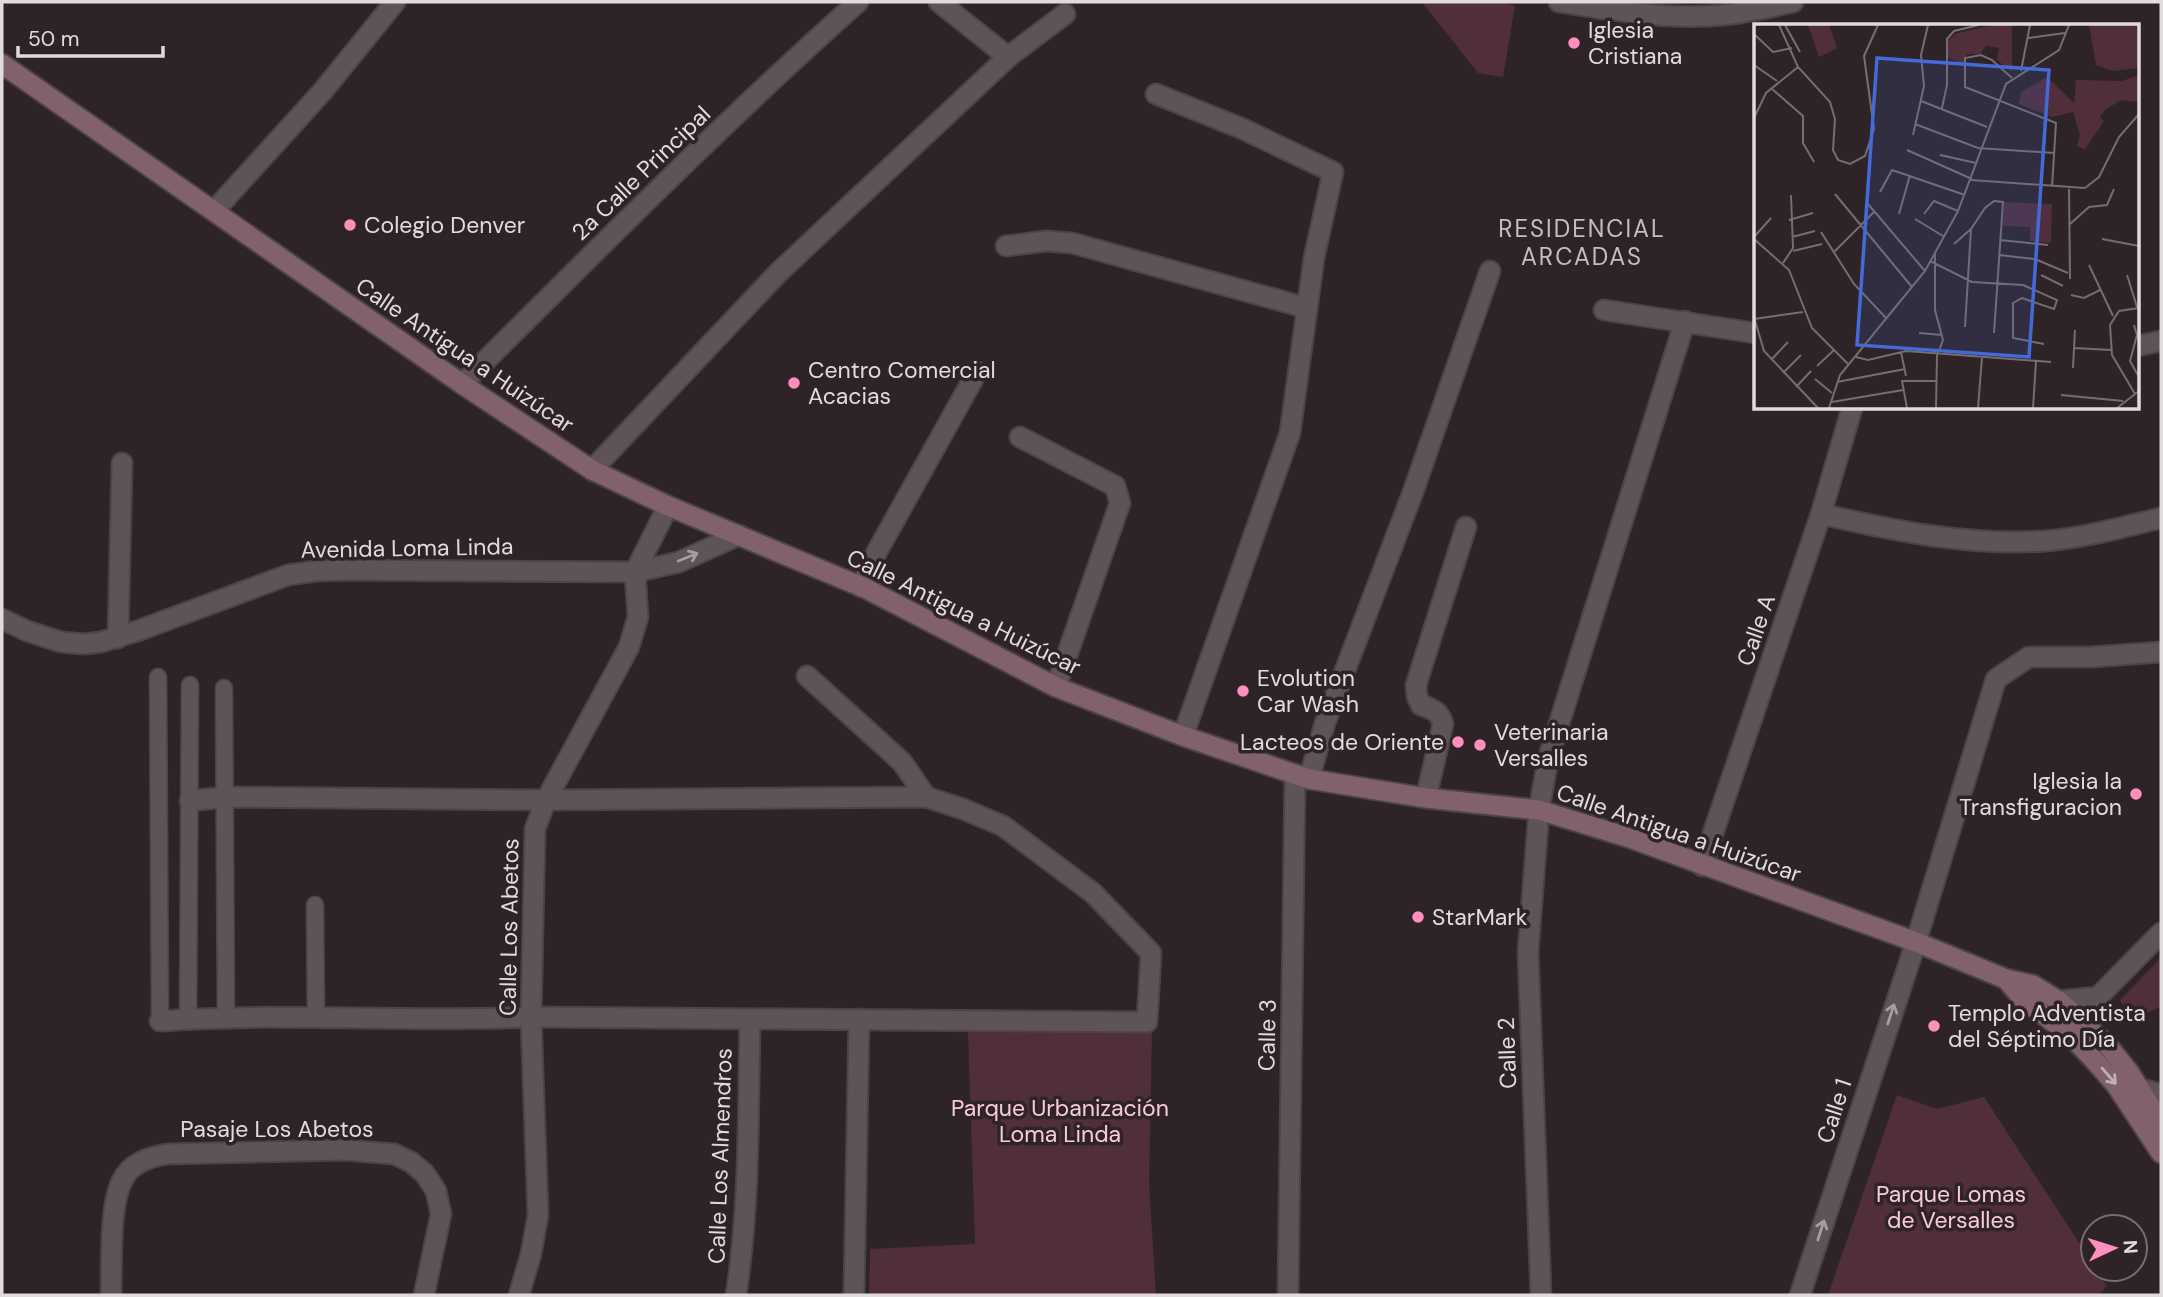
<svg xmlns="http://www.w3.org/2000/svg" width="2163" height="1297" viewBox="0 0 2163 1297" font-family="'DM Sans',sans-serif">
<style>
.green{fill:#502e3c}
.lines{fill:none;stroke-linecap:round;stroke-linejoin:round}
.pedestrian-casing{stroke:#4b4345;stroke-width:19}
.minor-casing{stroke:#4b4345;stroke-width:23}
.tertiary-casing{stroke:#4b4345;stroke-width:23}
.secondary-casing{stroke:#4b4345;stroke-width:23}
.pedestrian{stroke:#5e5357;stroke-width:16}
.minor{stroke:#5e5357;stroke-width:19}
.tertiary{stroke:#5e5357;stroke-width:19}
.secondary{stroke:#81616e;stroke-width:19}
.oneway{stroke:#a79ea1}
.oneway2{stroke:#c0b0b6}
.poi-dot{fill:#fd8ebe;stroke:#2e2428;stroke-width:2.5}
.labels{text-anchor:middle;dominant-baseline:central;stroke-width:7;stroke-linejoin:round;paint-order:stroke}
.poi-label{font-size:23px;fill:#e2dbdd;stroke:#2e2428;text-anchor:start}
.street-label{font-size:23px;fill:#e2dbdd;stroke:#2e2428}
.park-label{font-size:23px;fill:#facadc;stroke:#2e2428}
.neighbourhood-label{font-size:24px;letter-spacing:2px;fill:#c9bcc1;stroke:#2e2428}
.inset-road{fill:none;stroke:#766d70;stroke-width:2}
.view{fill:#446ad9;fill-opacity:0.15;stroke:#446ad9;stroke-width:3.5}
.inset-edge{fill:none;stroke:#e2dbdd;stroke-width:3.5}
</style>
<rect width="100%" height="100%" fill="#2e2428"/>
<g class="green">
<polygon points="1422,2 1502,2 1515,6 1503,77 1478,73"/>
<polygon points="2161,958 2161,1007 2132,1019 2120,1000"/>
<polygon points="1152,1029 1149,1184 1156,1295 869,1295 870,1249 975,1244 968,1032"/>
<polygon points="1897,1095 1937,1109 1984,1097 2093,1264 2093,1269 2096,1269 2107,1286 2098,1295 1828,1295"/>
</g>
<g class="lines">
<g class="pedestrian-casing">
<g id="pedestrian">
<polyline points="158,677 160,1021"/>
<polyline points="224,688 226,1019"/>
<polyline points="315,905 316,1018"/>
<polyline points="188,1019 190,685"/>
</g>
</g>
<g class="minor-casing">
<g id="minor">
<polyline points="939,2 1008,57"/>
<polyline points="1156,94 1243,129 1333,172 1314,258 1290,433 1183,736"/>
<polyline points="214,211 322,92 395,2"/>
<polyline points="1006,246 1046,241 1072,243 1307,308"/>
<polyline points="1604,310 1755,333"/>
<polyline points="2137,346 2161,341"/>
<path d="M462 384C592 255 721 124 858 2"/>
<polyline points="1020,437 1115,486 1120,503 1056,687"/>
<polyline points="592,470 778,273 1008,57 1065,14"/>
<path d="M1821 514C1895 531 1968 546 2045 541 2084 538 2123 527 2161 518"/>
<polyline points="861,587 874,557 977,372"/>
<polyline points="118,638 122,463"/>
<polyline points="807,676 902,762 926,797"/>
<polyline points="1309,779 1325,723 1413,492 1490,271"/>
<path d="M1426 798 1443 724C1440 712 1433 709 1421 705L1417 696 1416 685 1466 527"/>
<polyline points="1702,866 1821,514 1852,408"/>
<polyline points="2059,1001 2098,997"/>
<path d="M160 1021C283 1012 407 1023 531 1017L1147 1022 1151 953 1093 893 1003 826 963 809 926 797 546 800 225 797 190 801"/>
<polyline points="2084,1022 2098,997 2161,933"/>
<polyline points="2138,1088 2161,1094"/>
<path d="M111 1295C112 1265 109 1207 122 1181 130 1163 149 1157 167 1154L345 1150 394 1154 411 1162 425 1174 436 1191 441 1214 424 1295"/>
<polyline points="519,1295 531,1254 538,1215 531,1017 535,829 546,800 629,647 638,617 635,572"/>
<path d="M736 1295C750 1204 748 1111 750 1019"/>
<polyline points="854,1295 859,1019"/>
<polyline points="1541,1295 1528,952 1539,810 1548,759 1685,321"/>
<polyline points="1800,1295 1916,942 1996,679 2029,657 2091,657 2161,652"/>
</g>
</g>
<g class="tertiary-casing">
<g id="tertiary">
<path d="M1559 2C1613 11 1668 20 1723 15 1746 13 1770 7 1793 2"/>
<polyline points="635,572 668,506"/>
<polyline points="2,619 27,631 61,642 84,644 101,642 140,630 288,575 316,571 344,570 635,572 679,562 739,535"/>
<polyline points="1288,1295 1295,774"/>
</g>
</g>
<g class="secondary-casing">
<g id="secondary">
<polyline points="2,64 462,384 592,470 668,506 867,589 1056,687 1183,736 1309,779 1426,798 1539,810 1630,838 1916,942 2006,979 2033,985 2059,1001 2108,1046 2129,1072 2161,1124"/>
<polyline points="2006,979 2024,1000 2070,1035 2094,1060 2116,1085 2161,1153"/>
</g>
</g>
<use href="#pedestrian" class="pedestrian"/>
<use href="#minor" class="minor"/>
<use href="#tertiary" class="tertiary"/>
<use href="#secondary" class="secondary"/>
</g>
<defs><path id="oneway-shaft" d="M-6 0H5M1.5-3L5.5 0L1.5 3" fill="none" stroke-width="1.6" stroke-linecap="round" stroke-linejoin="round" transform="scale(1.75)"/></defs>
<g class="oneway">
<use href="#oneway-shaft" transform="translate(688 557) rotate(-22)"/>
<use href="#oneway-shaft" transform="translate(1891 1014) rotate(-72)"/>
<use href="#oneway-shaft" transform="translate(1821 1230) rotate(-72)"/>
</g>
<use class="oneway2" href="#oneway-shaft" transform="translate(2109 1076) rotate(49)"/>
<g class="poi-dot">
<circle cx="1574" cy="43" r="7"/>
<circle cx="350" cy="225" r="7"/>
<circle cx="794" cy="383" r="7"/>
<circle cx="1243" cy="691" r="7"/>
<circle cx="1458" cy="742" r="7"/>
<circle cx="1480" cy="745" r="7"/>
<circle cx="2136" cy="794" r="7"/>
<circle cx="1418" cy="917" r="7"/>
<circle cx="1934" cy="1026" r="7"/>
</g>
<g class="labels">
<g class="poi-label">
<text x="1588" y="30">Iglesia<tspan x="1588" dy="26">Cristiana</tspan></text>
<text x="364" y="225">Colegio Denver</text>
<text x="808" y="370">Centro Comercial<tspan x="808" dy="26">Acacias</tspan></text>
<text x="1257" y="678">Evolution<tspan x="1257" dy="26">Car Wash</tspan></text>
<text x="1494" y="732">Veterinaria<tspan x="1494" dy="26">Versalles</tspan></text>
<text x="1444" y="742" text-anchor="end">Lacteos de Oriente</text>
<text x="2122" y="781" text-anchor="end">Iglesia la<tspan x="2122" dy="26">Transfiguracion</tspan></text>
<text x="1432" y="917">StarMark</text>
<text x="1948" y="1013">Templo Adventista<tspan x="1948" dy="26">del Séptimo Día</tspan></text>
</g>
<g class="street-label">
<text transform="translate(641 173) rotate(-44)">2a Calle Principal</text>
<text transform="translate(465 355) rotate(34)">Calle Antigua a Huizúcar</text>
<text transform="translate(407 548) rotate(-1)">Avenida Loma Linda</text>
<text transform="translate(964 612) rotate(26)">Calle Antigua a Huizúcar</text>
<text transform="translate(1756 630) rotate(-71)">Calle A</text>
<text transform="translate(1679 833) rotate(19)">Calle Antigua a Huizúcar</text>
<text transform="translate(509 927) rotate(-89)">Calle Los Abetos</text>
<text transform="translate(1267 1035) rotate(-89)">Calle 3</text>
<text transform="translate(1507 1053) rotate(-92)">Calle 2</text>
<text transform="translate(1834 1111) rotate(-72)">Calle 1</text>
<text x="277" y="1129">Pasaje Los Abetos</text>
<text transform="translate(720 1156) rotate(-88)">Calle Los Almendros</text>
</g>
<g class="park-label">
<text x="1060" y="1108">Parque Urbanización<tspan x="1060" dy="26">Loma Linda</tspan></text>
<text x="1951" y="1194">Parque Lomas<tspan x="1951" dy="26">de Versalles</tspan></text>
</g>
<g class="neighbourhood-label">
<text x="1582" y="228">RESIDENCIAL<tspan x="1582" dy="28">ARCADAS</tspan></text>
</g>
</g>
<g transform="translate(1754 24)">
<rect width="385" height="385" fill="#2e2428"/>
<path d="M54 1H75L83 24 65 33ZM238 1H258V48L243 36 245 24 232 22 226 30H213L209 41 193 33 194 17 201 10ZM335 1H385V44L358 47 342 41ZM385 51V78L367 76 351 86 346 93 350 97 331 125 323 122 326 111 319 88 298 93 265 80 267 68 293 53 320 79 322 56 368 57ZM250 178 298 180 297 219 276 217V203L249 202Z" fill="#502e3c"/>
<path class="inset-road" d="M25 1 44 43 76 78 81 95 79 126 84 136 96 140 111 132 120 105 110 32 124 1M31 1 46 28M0 10 19 28 38 24M274 14 311 9M0 41 23 57M267 47 276 1M258 54 238 36 227 31 211 34V63L302 99 298 163M17 64 49 92V119L60 138M167 77 233 103M188 84 193 61V15L200 7 225 1M0 94 12 69 44 43M161 100 224 124 301 129M159 111 170 62 167 31 174 1M153 126 218 155M186 131 222 139M217 156 331 164 345 153 365 113 385 90M315 165 316 255M126 168 138 146 211 171M81 170 158 263M114 180 171 247M145 190 156 151M170 190 180 177 204 187M161 195 189 212M35 196 59 189M316 200 335 183 353 181 360 165M67 208 100 260 132 294M0 213 17 194M38 213 61 207M0 215 35 246 58 304 95 341M348 215 385 222M246 216 294 221M200 220 217 205M39 227 68 220M80 228 120 188M181 230V286L189 316 183 332 182 384M245 231 281 235 314 249M176 237 218 258 269 261 303 276 300 285 268 274 259 279V314L290 320M29 239 39 224 37 171M335 241 359 292M287 251 309 262M373 251 383 283M317 271 330 274 346 266M0 293 10 327 64 384M0 295 49 288M380 301 383 311 376 337 385 353M211 303 217 205 231 184 240 177 249 178 240 309M165 309 188 311M320 324 357 326M147 328 152 352M102 333 114 336 152 327 297 338M17 336 34 318M63 342 80 326M319 344 321 306M29 349 47 331M61 355 78 369M83 358 151 345M42 363 57 347M381 370 358 331 356 301 365 287 385 284M307 371 369 377M78 378 149 366M75 384 86 351 171 247 204 187 252 60 305 26 315 1M153 384 148 357H182M224 384 228 333M279 384 282 337M363 384 385 367"/>
<path class="view" d="M123 34 295 46 275 333 103 321Z"/>
<rect width="385" height="385" class="inset-edge"/>
</g>
<rect width="2163" height="1297" fill="none" stroke="#e2dbdd" stroke-width="7"/>
<g transform="translate(2114 1248) rotate(86)"><circle r="33" fill="#2e2428" stroke="#766d70" stroke-width="2"/>
<path d="M0-5L12 26L0 18L-12 26Z" fill="#fd8ebe"/>
<text y="-10" font-size="19" font-weight="bold" text-anchor="middle" fill="#e2dbdd">N</text>
</g>
<path d="M18 46v10h145v-10" fill="none" stroke="#e2dbdd" stroke-width="3.5"/>
<text x="28" y="46" font-size="21" fill="#e2dbdd" stroke="#2e2428" stroke-width="5" paint-order="stroke">50 m</text>
</svg>
